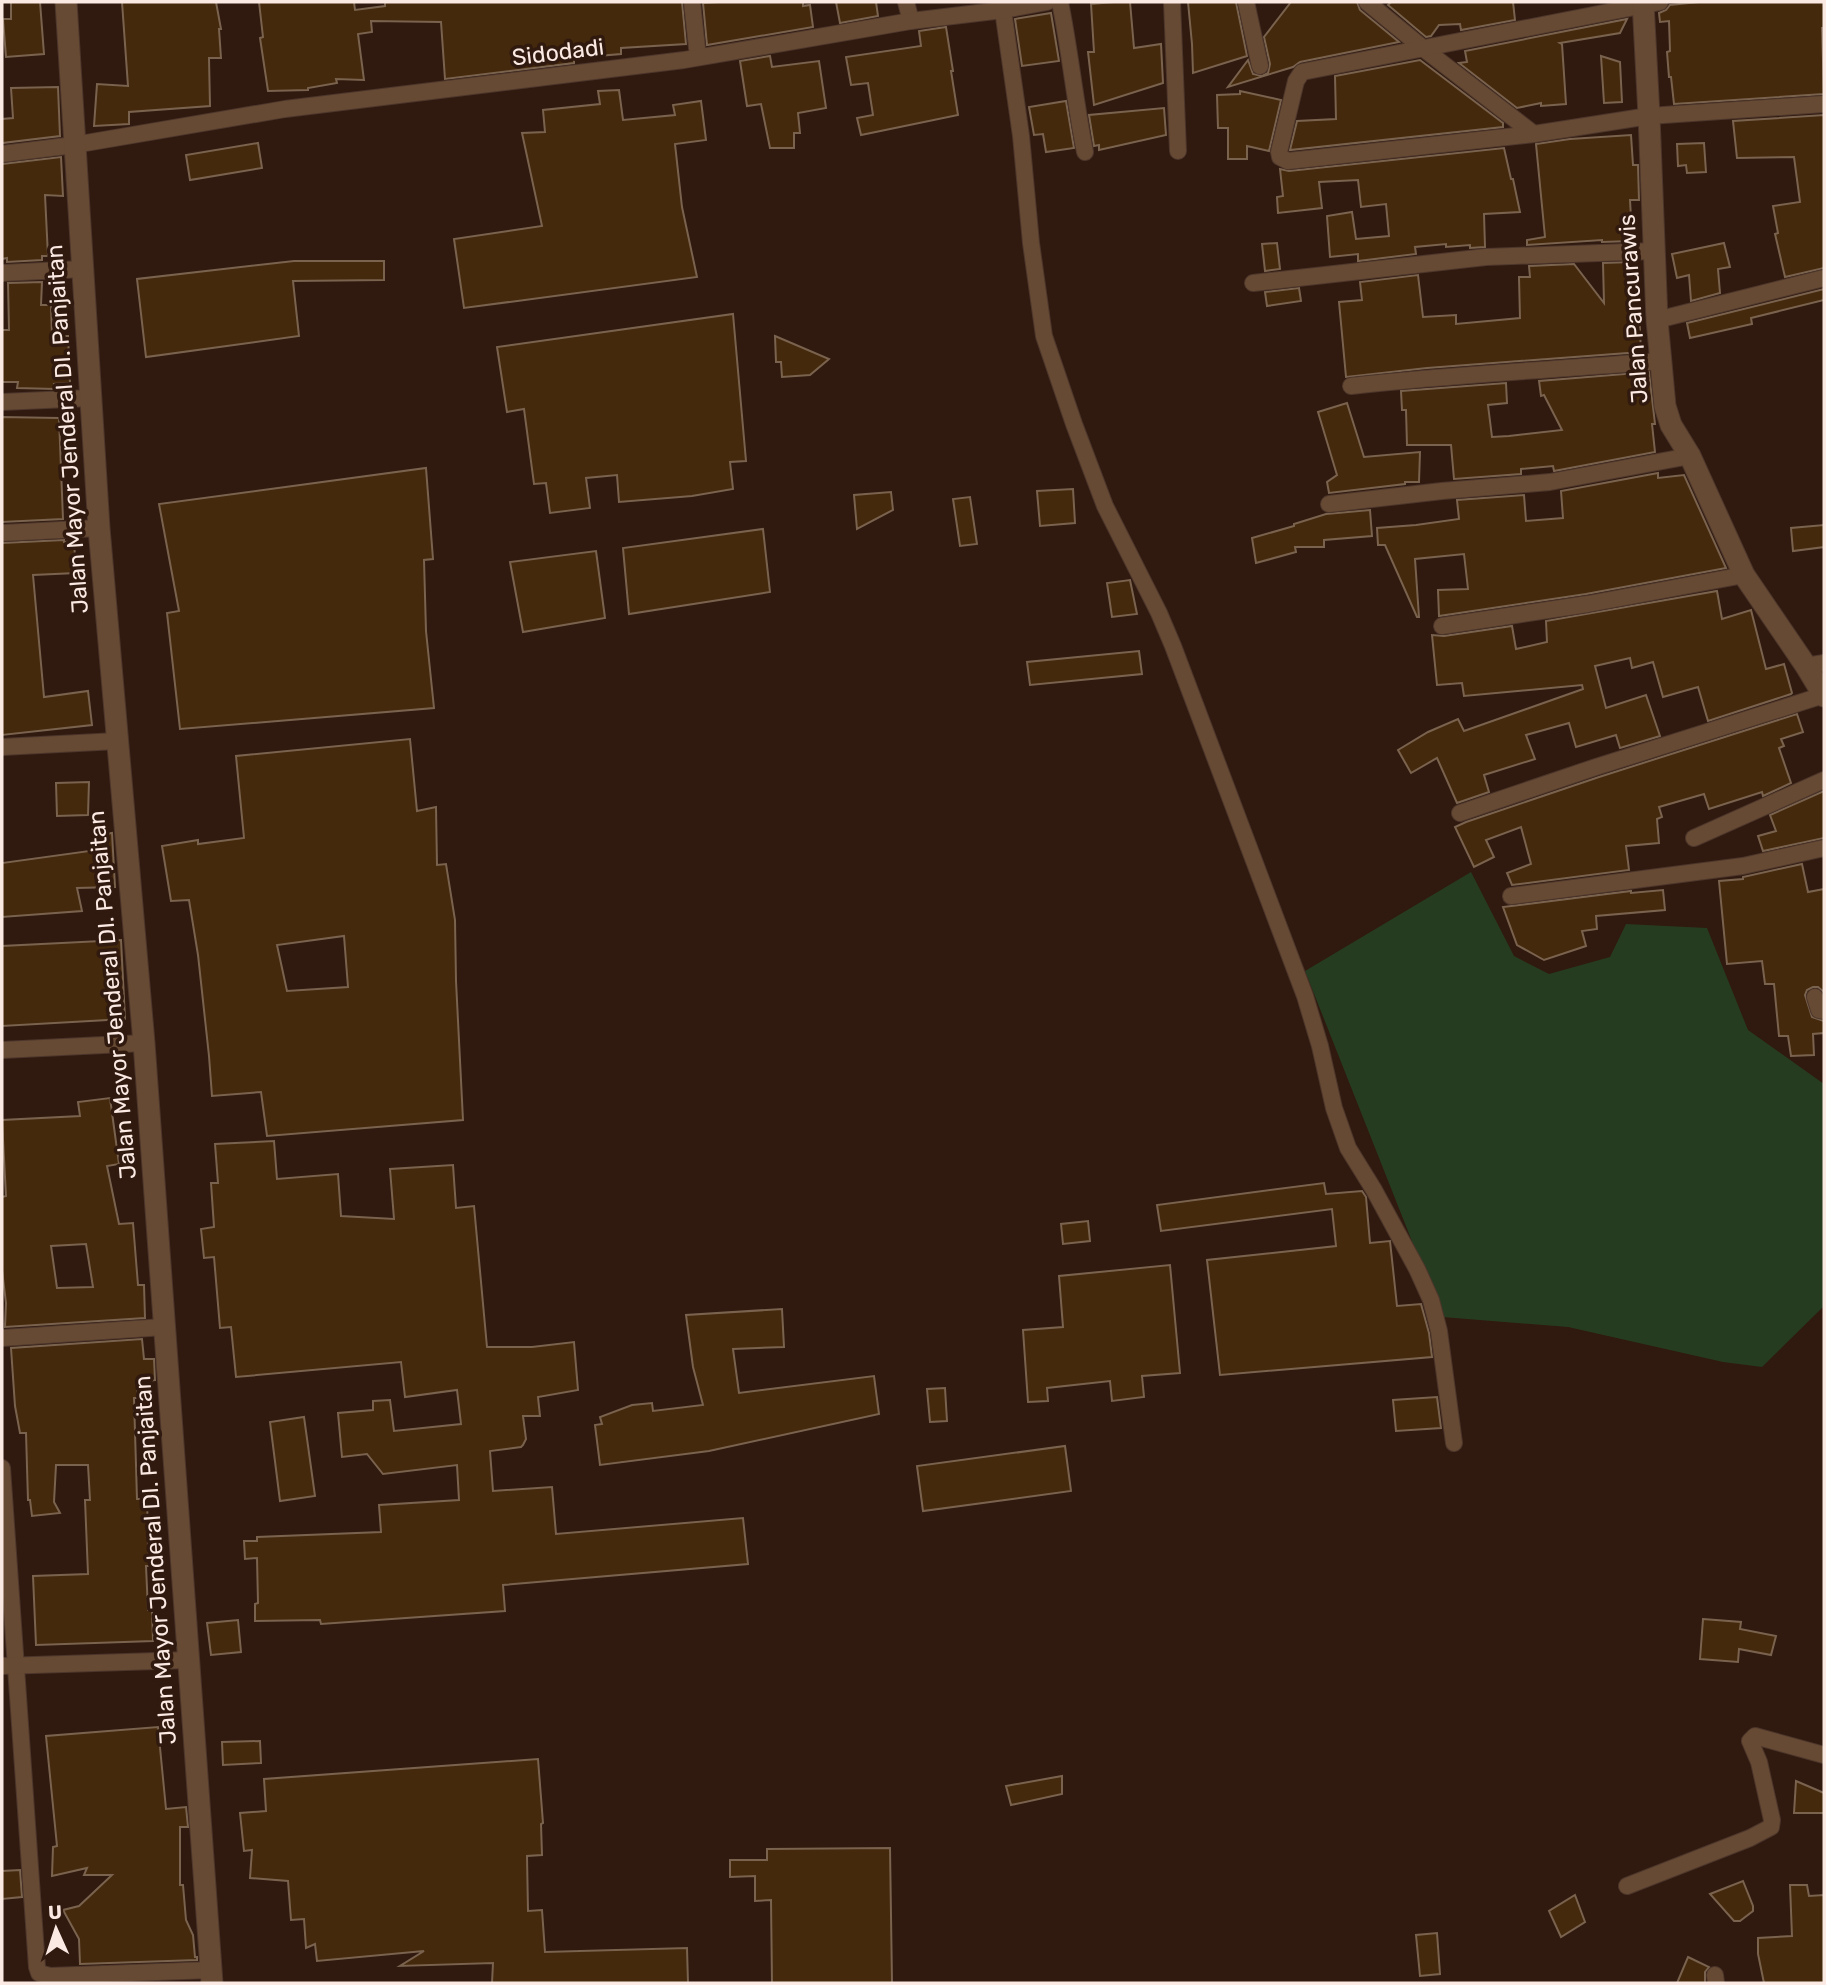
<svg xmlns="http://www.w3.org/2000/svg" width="1826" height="1985" viewBox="0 0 1826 1985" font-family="Rubik,sans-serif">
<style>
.green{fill:#263c21}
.building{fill:#45290c;stroke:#79624e;stroke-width:2;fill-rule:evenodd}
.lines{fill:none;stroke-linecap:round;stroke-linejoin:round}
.minor-casing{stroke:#4c362c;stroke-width:18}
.tertiary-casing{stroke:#4c362c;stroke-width:23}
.minor{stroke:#674a33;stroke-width:16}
.tertiary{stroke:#674a33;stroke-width:21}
.labels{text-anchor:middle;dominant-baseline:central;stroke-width:7;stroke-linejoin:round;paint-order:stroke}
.street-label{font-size:23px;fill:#fbeae3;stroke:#30190e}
</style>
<rect width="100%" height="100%" fill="#30190e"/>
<polygon class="green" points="1471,872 1514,956 1549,974 1610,957 1626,924 1707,928 1748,1030 1824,1084 1824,1306 1762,1367 1723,1362 1568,1327 1442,1317 1305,971"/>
<g class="building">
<polygon points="11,2 40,2 44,54 6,57 3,19 11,19"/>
<polygon points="122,2 216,2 221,29 219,29 221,58 209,58 210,106 129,112 129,124 94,126 97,84 128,86"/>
<polygon points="259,2 354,2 355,10 385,6 385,2 682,2 686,44 621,48 621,54 574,58 574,63 445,79 441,22 371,21 372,32 358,34 364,80 336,79 337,83 308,88 308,90 268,91 260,38 263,37"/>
<polygon points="719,2 803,2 803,6 810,5 813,27 707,45 703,3"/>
<polygon points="836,2 876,2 878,16 840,23"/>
<polygon points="1114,2 1130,2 1134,48 1161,44 1163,83 1094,105 1088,52 1094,52 1091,4"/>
<polygon points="1188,2 1236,2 1247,56 1193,73 1192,44"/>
<polygon points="1291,2 1357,2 1360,10 1399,42 1300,62 1293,67 1228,87 1248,60 1253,74 1262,76 1268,73 1270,64 1264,37"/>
<polygon points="1391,2 1513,2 1515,20 1461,30 1460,24 1439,25 1431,36 1426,37 1388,5"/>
<polygon points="1699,2 1824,2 1824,28 1822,28 1824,94 1674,104 1671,77 1669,77 1667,52 1670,51 1669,21 1660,22 1659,13 1666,10 1670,5"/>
<polygon points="1051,13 1059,61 1022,66 1015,19"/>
<polygon points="1627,19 1620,33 1560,43 1562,44 1566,104 1541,106 1541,103 1517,108 1459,63 1467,62 1465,51"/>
<polygon points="946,27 953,71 951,71 958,115 861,135 857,118 873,115 868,83 851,85 846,57 921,46 919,31"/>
<polygon points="770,56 772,67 819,61 826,108 798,113 800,133 794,133 794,148 770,148 761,104 747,106 740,61"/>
<polygon points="1601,56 1620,62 1622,102 1604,103"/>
<polygon points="1420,60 1503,123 1503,127 1290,150 1297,121 1336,119 1335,76"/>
<polygon points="58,87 60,136 2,143 2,119 13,118 11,88"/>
<polygon points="619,90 623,120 675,115 673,105 701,101 706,140 675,144 682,207 697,277 464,308 454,239 542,226 522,133 545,132 543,110 600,104 598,91"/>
<polygon points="1240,91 1281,100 1269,151 1247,146 1247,159 1228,159 1228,128 1218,128 1217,95 1240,94"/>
<polygon points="1066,101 1074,148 1046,152 1043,134 1034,135 1029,107"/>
<polygon points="1164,108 1166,135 1099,150 1099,145 1094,146 1089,115"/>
<polygon points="1824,115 1824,268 1785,277 1775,234 1778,233 1773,206 1800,202 1794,157 1737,158 1733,121"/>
<polygon points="1631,135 1633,165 1638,165 1639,200 1630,200 1632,235 1631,235 1631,241 1602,242 1602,240 1527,245 1527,240 1545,237 1536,144 1570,139"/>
<polygon points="258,143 262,168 190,180 186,155"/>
<polygon points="1704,143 1706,172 1687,173 1686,165 1678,166 1677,144"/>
<polygon points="1504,148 1511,179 1513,179 1520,212 1484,214 1485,247 1470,248 1470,245 1446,247 1446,244 1415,247 1416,254 1358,261 1358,254 1330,257 1327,216 1352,212 1356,239 1389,236 1386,204 1361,207 1358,180 1319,182 1322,208 1278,213 1277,197 1283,196 1280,169 1289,171"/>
<polygon points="61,157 63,196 45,195 48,256 42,256 42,260 7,262 7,258 2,259 2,164"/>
<polygon points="1277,243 1280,269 1265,271 1262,244"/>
<polygon points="1724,243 1730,267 1718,269 1720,293 1691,301 1689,275 1677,278 1672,254"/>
<polygon points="294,261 384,261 384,280 293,281 299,336 146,357 137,279"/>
<polygon points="1632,262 1633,285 1638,285 1641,352 1427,368 1346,377 1339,302 1362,300 1360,282 1418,275 1423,317 1456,315 1456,324 1520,318 1519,277 1530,277 1529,266 1574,264 1604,303 1603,263"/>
<polygon points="42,282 41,305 51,305 52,336 68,336 70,383 54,384 55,389 17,388 18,382 2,382 2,330 9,330 8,283"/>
<polygon points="1299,288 1301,301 1267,306 1265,292"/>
<polygon points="1824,289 1824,300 1751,318 1752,324 1690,338 1687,323"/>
<polygon points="733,314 746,461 730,462 733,489 692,496 619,502 617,475 586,478 590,508 550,513 546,483 534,484 524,409 507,412 497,347"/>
<polygon points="775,336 829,359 810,375 782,377 781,362 776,362"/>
<polygon points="1649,372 1655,424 1652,424 1655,452 1554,471 1553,466 1521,469 1521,474 1454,479 1451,445 1407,445 1406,410 1402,410 1401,391 1506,383 1507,403 1488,405 1492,437 1509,436 1562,430 1544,395 1541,396 1539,381"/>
<polygon points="1347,403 1364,457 1420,452 1419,482 1405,482 1405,484 1329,493 1327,482 1337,475 1318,412"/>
<polygon points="2,417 59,418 63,519 2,522"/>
<polygon points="426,468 433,559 424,560 426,631 434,708 180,729 167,613 179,611 159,504"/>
<polygon points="1658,473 1658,478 1684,475 1726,568 1586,594 1439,616 1438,590 1468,589 1464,554 1415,559 1419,617 1417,617 1385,545 1378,545 1377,528 1416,525 1459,519 1457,500 1524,495 1526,521 1563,518 1561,491"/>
<polygon points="1073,489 1075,523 1040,526 1037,491"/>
<polygon points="891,492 893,510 857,529 854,495"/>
<polygon points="970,497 977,544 960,546 953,499"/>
<polygon points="1370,510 1372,536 1324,540 1324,547 1295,547 1296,552 1256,563 1252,538 1294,526 1294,524 1326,514"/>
<polygon points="1824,525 1824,547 1793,551 1791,528"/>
<polygon points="763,529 770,592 629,614 623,548"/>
<polygon points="64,540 64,542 74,541 76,573 33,575 44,697 88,691 92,725 2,735 2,543"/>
<polygon points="596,551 605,618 523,632 510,562"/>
<polygon points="1130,580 1137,614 1112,617 1107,583"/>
<polygon points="1717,591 1722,619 1751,610 1766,669 1784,664 1792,693 1791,694 1708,721 1698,687 1663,697 1653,662 1632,668 1630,658 1595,666 1606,708 1646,695 1660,736 1620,748 1616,735 1576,747 1569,723 1526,735 1535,759 1484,775 1489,792 1457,803 1437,758 1411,773 1398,750 1428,732 1458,719 1464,731 1583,689 1582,685 1464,696 1462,683 1437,685 1432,635 1444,636 1512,626 1516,649 1547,642 1546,621"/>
<polygon points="1139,651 1142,674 1030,685 1027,662"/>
<polygon points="1797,714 1803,732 1781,739 1784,746 1779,748 1791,783 1763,796 1762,792 1709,809 1704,794 1659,807 1662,817 1657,819 1659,843 1626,846 1629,870 1512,885 1507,873 1531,864 1521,827 1486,840 1494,857 1474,867 1455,827 1466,822 1599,777"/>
<path d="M410 739 417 811 436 807 437 865 446 864 455 920 456 981 463 1120 267 1136 261 1092 212 1096 209 1056 198 955 189 900 171 901 162 846 198 840V844L244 838 236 756ZM344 936 348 987 287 991 277 945Z"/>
<polygon points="89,782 88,815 57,816 56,783"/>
<polygon points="1824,791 1824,838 1763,851 1758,836 1776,831 1770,815"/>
<polygon points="112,833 115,887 77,888 82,911 2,917 2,863 97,850 94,836"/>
<polygon points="1802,864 1808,892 1824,889 1824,992 1818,987 1813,987 1807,990 1805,995 1812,1017 1824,1021 1824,1033 1813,1034 1814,1055 1791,1056 1788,1036 1779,1036 1774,984 1765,984 1762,961 1727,964 1719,881 1743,879 1743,877"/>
<polygon points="1663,890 1665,910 1596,916 1597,929 1582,931 1586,946 1544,960 1517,945 1503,907 1631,891 1631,893"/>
<polygon points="121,940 125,1019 2,1026 2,946"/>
<path d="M110 1098 119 1164 107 1166 119 1224 133 1223 138 1285H144L145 1318 5 1327 6 1303 2 1270V1197L6 1196 2 1120 80 1116 78 1102ZM86 1244 93 1287 57 1288 51 1246Z"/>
<polygon points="274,1141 277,1179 338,1174 341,1216 394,1219 390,1169 453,1165 456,1208 474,1206 487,1347 532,1347 574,1342 578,1390 538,1397 540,1416 523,1416 526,1439 523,1445 521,1447 490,1451 493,1491 552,1487 556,1534 743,1518 748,1564 503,1585 505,1611 321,1624 320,1620 255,1621 255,1604 258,1603 257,1558 245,1559 244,1541 257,1541 257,1537 381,1532 379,1505 459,1500 457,1465 383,1474 367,1454 342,1457 338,1413 373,1410 373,1401 390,1400 394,1431 461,1424 457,1390 405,1397 401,1362 236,1377 231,1327 220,1328 214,1257 204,1258 201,1229 214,1227 211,1183 218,1183 215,1144"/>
<polygon points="1324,1183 1326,1194 1362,1191 1366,1197 1370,1243 1390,1241 1397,1306 1421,1304 1429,1333 1432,1357 1220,1375 1207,1260 1336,1246 1332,1209 1161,1231 1157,1205"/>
<polygon points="1088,1221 1090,1241 1063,1244 1061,1224"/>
<polygon points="1170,1265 1180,1373 1142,1376 1144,1397 1112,1401 1110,1381 1047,1388 1048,1401 1028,1402 1023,1330 1063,1327 1059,1276"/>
<polygon points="782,1309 784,1347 733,1349 739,1393 874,1376 879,1414 709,1451 600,1465 595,1425 602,1424 600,1417 632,1405 652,1403 653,1411 703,1405 693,1367 686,1315"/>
<polygon points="142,1339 144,1359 154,1359 155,1380 137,1382 138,1398 134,1398 137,1499 147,1499 149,1566 146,1566 148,1610 152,1610 153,1641 36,1645 33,1576 88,1574 85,1500 90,1500 88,1465 56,1465 54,1502 60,1513 32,1516 30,1500 28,1500 26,1433 20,1433 15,1406 11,1348"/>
<polygon points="945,1388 947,1421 930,1422 927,1389"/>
<polygon points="1437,1397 1441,1428 1396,1431 1393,1400"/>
<polygon points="304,1417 315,1496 280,1501 270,1422"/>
<polygon points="1065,1446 1071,1491 923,1511 917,1466"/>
<polygon points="1703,1619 1741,1622 1740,1629 1776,1636 1771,1655 1739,1649 1738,1662 1700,1659"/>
<polygon points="238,1620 241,1652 211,1655 207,1623"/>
<polygon points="158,1727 166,1809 186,1807 188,1827 180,1827 180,1885 183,1885 186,1920 193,1935 195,1957 197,1957 197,1960 80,1964 79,1939 63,1910 79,1906 112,1875 84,1875 87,1868 52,1876 53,1847 57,1846 46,1736"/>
<polygon points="260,1741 261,1763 223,1765 222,1742"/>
<polygon points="538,1759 543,1823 541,1824 542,1855 527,1856 528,1911 542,1910 545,1952 687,1948 688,1983 492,1983 493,1963 400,1966 424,1951 317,1961 315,1944 306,1948 304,1919 291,1920 288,1881 250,1878 252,1850 244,1851 240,1813 266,1811 264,1779"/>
<polygon points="1062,1776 1062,1794 1011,1805 1006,1786"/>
<polygon points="1796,1781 1824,1793 1824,1813 1794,1813"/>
<polygon points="890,1848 892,1983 772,1983 771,1900 755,1901 755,1876 730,1877 730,1860 767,1860 767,1849"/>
<polygon points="20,1870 22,1897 2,1899 2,1871"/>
<polygon points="1743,1881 1753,1906 1753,1911 1740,1921 1734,1921 1710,1894"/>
<polygon points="1790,1885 1807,1885 1809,1896 1824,1895 1824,1983 1764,1983 1758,1954 1758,1938 1792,1936"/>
<polygon points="1575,1895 1585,1922 1561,1937 1549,1911"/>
<polygon points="1437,1933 1440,1974 1420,1976 1416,1935"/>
<polygon points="1688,1957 1709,1967 1705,1972 1705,1983 1677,1983"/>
</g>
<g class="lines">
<g class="minor-casing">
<g id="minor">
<polyline points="692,2 698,57"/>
<polyline points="906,2 911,21"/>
<path d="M1060 2C1070 51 1075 102 1085 152"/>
<polyline points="1172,2 1178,151"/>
<polyline points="1246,2 1260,66"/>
<polyline points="1367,2 1424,49 1534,134"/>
<polyline points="1660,2 1302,72 1296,81 1279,152 1280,157 1288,161 1534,134 1649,116 1824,104"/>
<polyline points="1003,10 1021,136 1031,243 1044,336 1074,424 1105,506 1159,613 1173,646 1305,996 1320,1046 1334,1108 1348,1148 1374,1190 1417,1269 1431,1300 1439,1331 1454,1443"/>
<polyline points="2,154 74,145 285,109 684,60 911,21 1003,10 1047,2"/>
<polyline points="2,273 82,269"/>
<polyline points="1253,283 1486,257 1654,251"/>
<polyline points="1657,320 1824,278"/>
<path d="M1351 386C1454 374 1557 370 1660 361"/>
<polyline points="2,402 90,398"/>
<polyline points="1329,504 1442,491 1550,482 1690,456"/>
<polyline points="2,533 99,528"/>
<polyline points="1442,626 1588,604 1744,575"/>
<polyline points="1806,666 1824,663"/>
<polyline points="2,747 117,741"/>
<polyline points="1460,813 1596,767 1824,695"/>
<polyline points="1694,838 1824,780"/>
<polyline points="1511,896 1743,866 1824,848"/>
<polyline points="1815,997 1819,1010 1824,1011"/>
<polyline points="2,1050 144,1043"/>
<polyline points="2,1338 164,1327"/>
<polyline points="2,1468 37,1967 39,1973 50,1976 211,1970"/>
<polyline points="2,1666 188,1660"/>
<polyline points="1627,1886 1750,1838 1771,1827 1772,1820 1759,1762 1750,1741 1755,1736 1824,1755"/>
<polyline points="1715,1975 1716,1983"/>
</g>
</g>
<g class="tertiary-casing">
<g id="tertiary">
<polyline points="66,2 99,528 144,1043 212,1983"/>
<polyline points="1643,2 1649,116 1657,320 1665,406 1671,425 1690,456 1744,575 1806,666 1824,696"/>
</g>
</g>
<use href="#minor" class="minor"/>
<use href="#tertiary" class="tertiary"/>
</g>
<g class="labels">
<g class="street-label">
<text transform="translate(558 52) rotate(-7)">Sidodadi</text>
<text transform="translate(1633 309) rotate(-94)">Jalan Pancurawis</text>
<text transform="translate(67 429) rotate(-94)">Jalan Mayor Jenderal DI. Panjaitan</text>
<text transform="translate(112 995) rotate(-95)">Jalan Mayor Jenderal DI. Panjaitan</text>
<text transform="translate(155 1560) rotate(-94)">Jalan Mayor Jenderal DI. Panjaitan</text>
</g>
</g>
<rect width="1826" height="1985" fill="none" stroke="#fbeae3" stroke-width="7"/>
<g transform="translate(56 1929) rotate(357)" stroke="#30190e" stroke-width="5" paint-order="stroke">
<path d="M0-5L12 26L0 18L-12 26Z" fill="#fbeae3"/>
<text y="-10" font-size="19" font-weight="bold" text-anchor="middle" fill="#fbeae3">U</text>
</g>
</svg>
